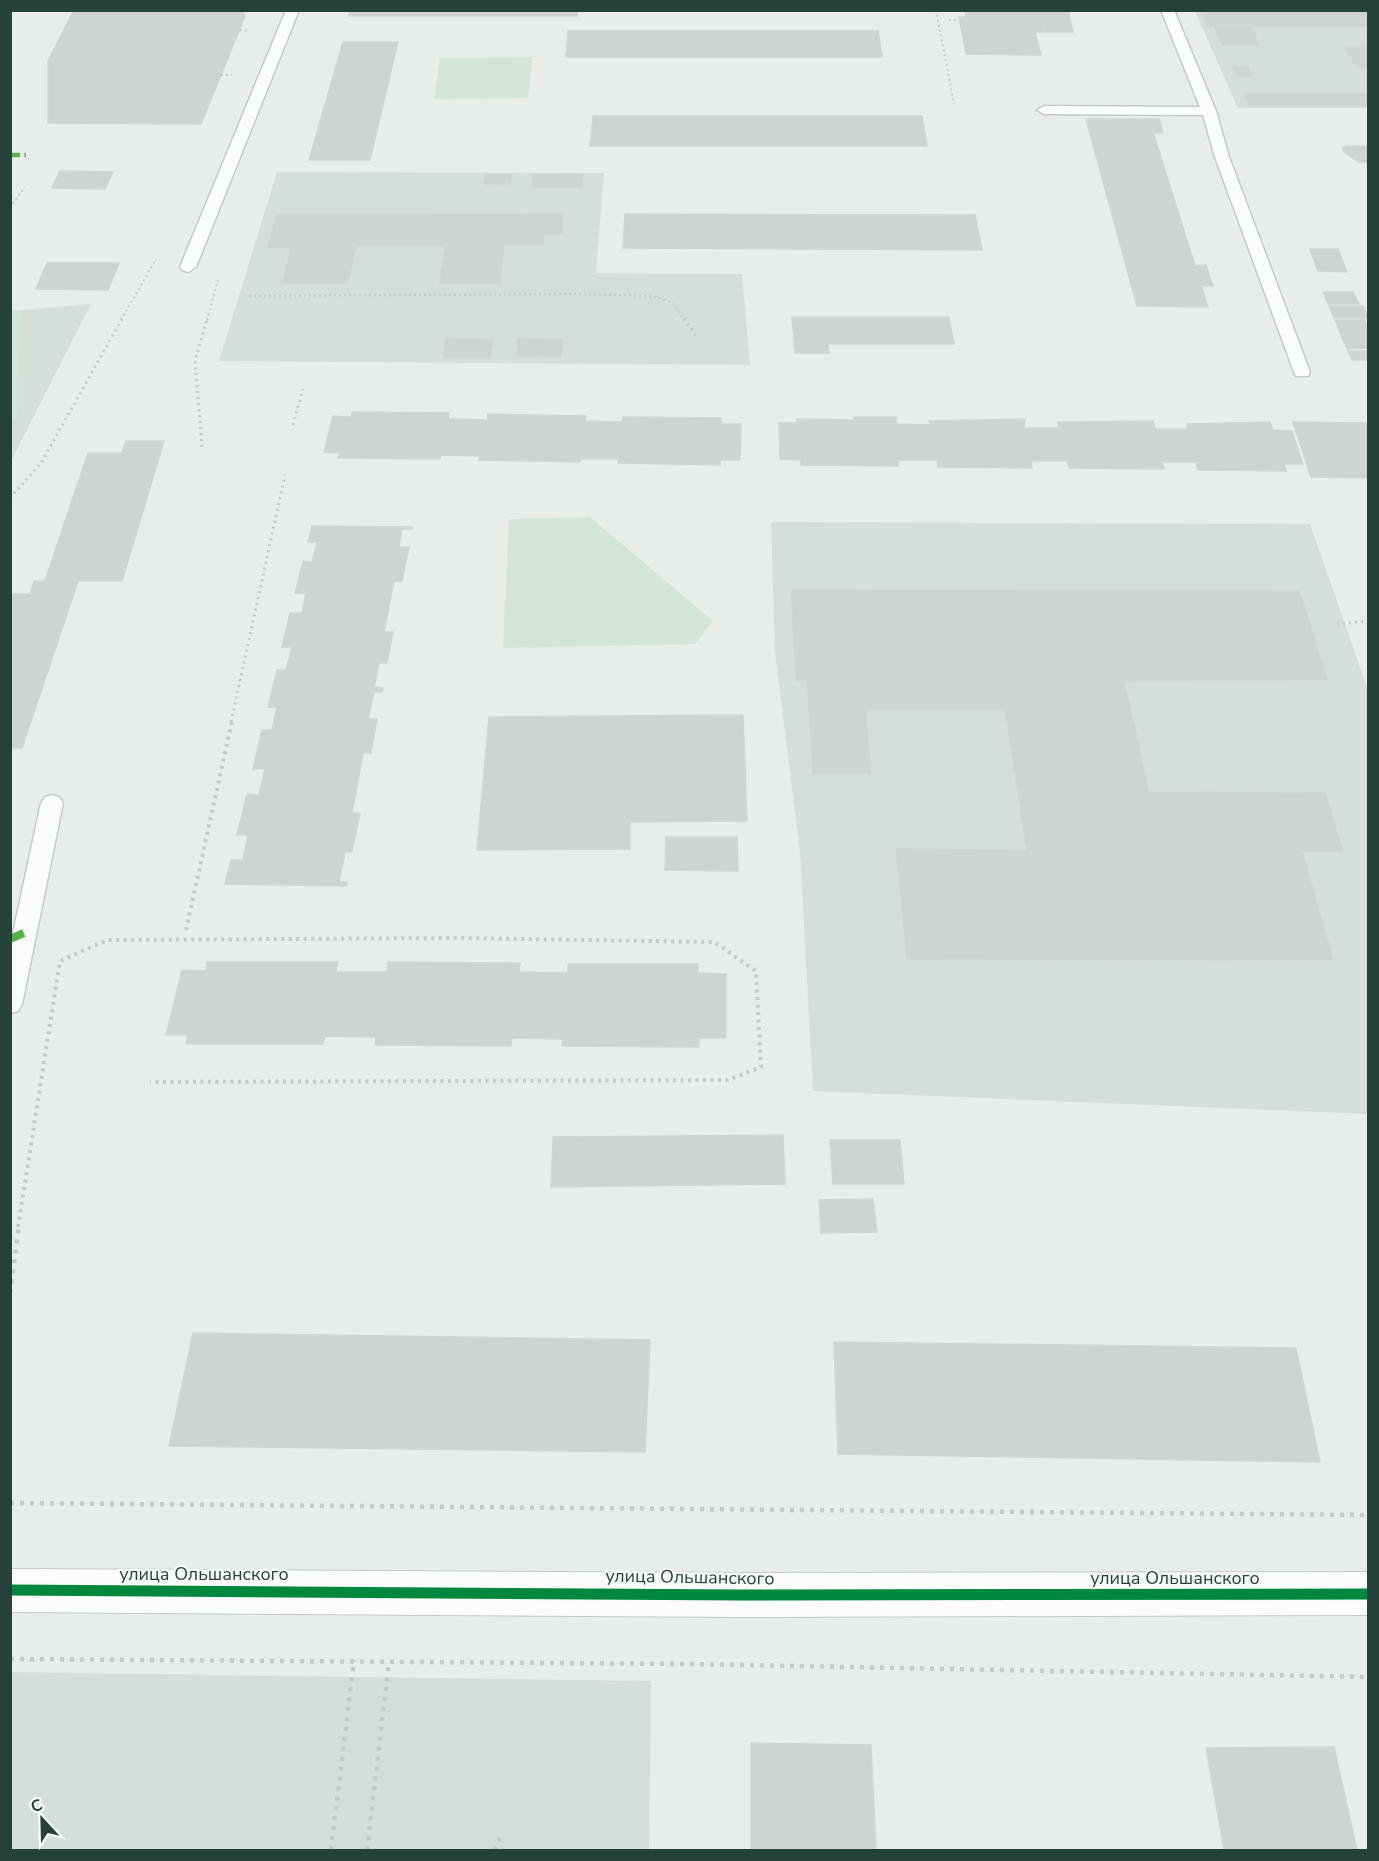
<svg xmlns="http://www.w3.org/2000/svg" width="1379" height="1861" viewBox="0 0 1379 1861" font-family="'Nunito Sans',sans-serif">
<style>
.built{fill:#d6dedb}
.green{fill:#d1e6d8}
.building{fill:#cfd4d2;stroke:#d1d6d4;stroke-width:1.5}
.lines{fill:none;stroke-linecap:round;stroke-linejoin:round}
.lane-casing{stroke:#c5cac8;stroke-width:3}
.street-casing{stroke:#c5cac8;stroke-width:2}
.path-far3{stroke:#c3ccca;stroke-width:2;stroke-dasharray:2 3;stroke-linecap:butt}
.path-far2{stroke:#c3ccca;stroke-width:3;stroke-dasharray:2 4;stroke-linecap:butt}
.path-far1{stroke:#c3ccca;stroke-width:4;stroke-dasharray:3 4.5;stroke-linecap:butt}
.path{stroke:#c3ccca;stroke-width:4.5;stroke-dasharray:4 6;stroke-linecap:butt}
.lane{fill:#fcfcfc;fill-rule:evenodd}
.street{fill:#fcfcfc;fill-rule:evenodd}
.quiet-far1{stroke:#55b346;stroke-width:4.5;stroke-dasharray:10 4.5;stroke-linecap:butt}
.quiet{stroke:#55b346;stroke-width:8;stroke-dasharray:15 8;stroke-linecap:butt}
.cycleway-casing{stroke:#f7fbf9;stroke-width:15}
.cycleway{stroke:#00873e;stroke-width:11}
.labels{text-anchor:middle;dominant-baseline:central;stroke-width:4.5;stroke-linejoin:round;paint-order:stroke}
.near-street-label{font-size:18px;fill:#24423a;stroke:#f7fbf9}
</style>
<rect width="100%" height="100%" fill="#e8edeb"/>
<g class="built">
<polygon points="1195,11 1368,11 1368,108 1238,108"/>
<polygon points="277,172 604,173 596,273 742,274 750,365 219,361"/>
<polygon points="91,304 11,461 11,311"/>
<polygon points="771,522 1310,524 1368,690 1368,1114 813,1091 800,852 775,652"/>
<polygon points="10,1672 651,1681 649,1850 11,1850"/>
</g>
<g class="green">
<polygon points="532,57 528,98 434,99 440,58"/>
<polygon points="21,311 17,419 11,420 11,312"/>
<polygon points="590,517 713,621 695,644 503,648 509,519"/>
</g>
<g class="building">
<polygon points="74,10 248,10 242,11 245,16 201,124 48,123 48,61"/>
<polygon points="350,10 577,10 577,16 349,16"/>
<polygon points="965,10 1040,10 1045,32 1035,32 1041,55 966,54 959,17 966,17"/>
<polygon points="1040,10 1068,10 1073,32 1045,32"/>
<polygon points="1200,10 1368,10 1368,26 1207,26"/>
<polygon points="1214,26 1251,26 1259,45 1222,45"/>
<polygon points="568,31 878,31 882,57 566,57"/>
<polygon points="343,42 398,42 370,160 309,160"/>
<polygon points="1345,47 1368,47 1368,67 1356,67"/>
<polygon points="1232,66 1248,66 1252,77 1237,77"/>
<polygon points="1244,94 1368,94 1368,106 1249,106"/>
<polygon points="593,116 922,116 927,146 590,146"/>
<polygon points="1086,119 1149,119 1208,307 1137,306"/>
<polygon points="1149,119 1159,119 1163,133 1154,133"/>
<polygon points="1346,146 1368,146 1368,166 1367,162 1359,162 1344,152 1342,148"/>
<polygon points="60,171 113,172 105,189 52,188"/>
<polygon points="485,174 512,174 510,185 483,184"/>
<polygon points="534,174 583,174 582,187 532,187"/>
<polygon points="563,214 562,234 544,234 543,245 504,245 500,283 440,283 445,246 356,246 348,283 282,283 291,248 267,248 277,215"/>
<polygon points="625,214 975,215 982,250 623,248"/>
<polygon points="1310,249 1338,249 1347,272 1318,271"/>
<polygon points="47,263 119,263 108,290 36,289"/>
<polygon points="1206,265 1213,286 1202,286 1195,266"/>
<polygon points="1323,292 1353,292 1359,304 1328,304"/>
<polygon points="1329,306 1363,306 1368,318 1334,318"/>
<polygon points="792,317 949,317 954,344 828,344 829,353 795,353"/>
<polygon points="1335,320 1365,320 1368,329 1368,348 1347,349"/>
<polygon points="446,338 493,339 490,358 443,358"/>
<polygon points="518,338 563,339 561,357 516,356"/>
<polygon points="1348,351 1368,351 1368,360 1352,360"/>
<polygon points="352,412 449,413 448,419 487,420 488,414 586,416 585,421 622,422 623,417 721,418 721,424 741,424 740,460 720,460 720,465 618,463 618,459 580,459 580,462 479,460 480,456 441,455 440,459 338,458 340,453 324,452 333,416 351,417"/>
<polygon points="854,417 896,417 896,424 930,425 929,421 1024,419 1025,428 1059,428 1058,422 1153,421 1155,429 1188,429 1187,424 1270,422 1273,430 1292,431 1303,464 1284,464 1286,471 1198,470 1196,462 1162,462 1164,469 1069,468 1067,461 1031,461 1032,468 938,467 937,460 898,460 898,466 801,465 801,460 780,459 779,423 797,423 797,419 855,420"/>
<polygon points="1293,422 1368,423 1368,478 1311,477"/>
<polygon points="126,441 164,441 122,581 45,581 88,453 122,453"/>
<polygon points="312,526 412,527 412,529 402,529 399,547 409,547 402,581 394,581 384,632 393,632 387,663 379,663 374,687 383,688 382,692 374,692 368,719 377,719 371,753 363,753 352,813 360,813 352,852 345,852 339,882 347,882 346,886 225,884 231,860 243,860 248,835 237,835 247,794 259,795 265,768 253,769 262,730 272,730 277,707 268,707 277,670 286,670 292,647 282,647 290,613 302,613 306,593 295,593 303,561 312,562 317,542 308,542"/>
<polygon points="34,581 78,581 22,748 10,748 10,594 30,594"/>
<polygon points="791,590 1299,591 1328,680 1124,681 1149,792 1325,793 1343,851 1302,851 1333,960 907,959 896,849 1027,850 1005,710 866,710 871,774 813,774 807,680 796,680"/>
<polygon points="743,715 747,821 630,822 630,849 477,850 489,717"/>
<polygon points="666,837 737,837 738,871 665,870"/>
<polygon points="207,962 338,962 336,972 387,972 388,962 520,963 519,972 568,973 568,964 698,964 698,973 726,974 726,1038 699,1038 699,1047 562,1046 563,1039 512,1038 511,1046 375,1045 376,1037 325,1036 323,1044 186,1044 188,1035 166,1035 182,970 206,971"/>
<polygon points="783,1135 785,1184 551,1187 553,1137"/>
<polygon points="830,1140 900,1140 904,1184 833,1184"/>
<polygon points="873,1199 877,1232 821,1233 819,1200"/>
<polygon points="193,1333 650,1340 645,1452 169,1446"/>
<polygon points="834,1342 1296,1348 1320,1462 838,1454"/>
<polygon points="751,1743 871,1745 876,1850 751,1850"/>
<polygon points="1334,1747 1357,1850 1224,1850 1206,1748"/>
</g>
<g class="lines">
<g class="lane-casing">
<g id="lane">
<polygon points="286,10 299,10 196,267 188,272 182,270 180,267"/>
<polygon points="1161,10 1174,10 1216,111 1229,157 1310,372 1308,376 1296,376 1294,372 1215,157 1203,115 1044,114 1037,110 1044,106 1200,107"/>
<polygon points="52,795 59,797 63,803 22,1004 18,1011 10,1013 10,947 41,803 45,797"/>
</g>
</g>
<g class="street-casing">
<polygon id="street" points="10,1569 743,1573 1368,1572 1368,1615 743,1617 10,1612"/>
</g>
<g class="path-far3">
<polyline points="936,10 954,104"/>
<polyline points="949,20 959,20"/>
<polyline points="240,30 249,31"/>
<polyline points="221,75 232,75"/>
<polyline points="10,208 25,187"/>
<polyline points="249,296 575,294 653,296 673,303 685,320"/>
<polyline points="121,320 156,259"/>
<polyline points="207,320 218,280"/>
</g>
<g class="path-far2">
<polyline points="684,319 697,337"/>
<polyline points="293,425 303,389"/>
<polyline points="202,447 195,361 207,319"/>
<polyline points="10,498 41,463 122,319"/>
<polyline points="1337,624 1368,621"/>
<polyline points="231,722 285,475"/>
</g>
<g class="path-far1">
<polyline points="186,930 232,721"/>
<polyline points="18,1227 60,961 107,940 458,938 714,942 756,971 761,1067 728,1080 150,1082"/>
</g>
<g class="path">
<polyline points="10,1293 19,1226"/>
<polyline points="10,1503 1368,1515"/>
<polyline points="10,1659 689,1664 1368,1677"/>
<polyline points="331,1850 354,1660"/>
<polyline points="367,1850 389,1662"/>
<polyline points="494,1850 500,1838"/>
</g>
<use href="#lane" class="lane"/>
<use href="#street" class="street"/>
<polyline class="quiet-far1" points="10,155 26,155"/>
<polyline class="quiet" points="10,939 26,932"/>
<g class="cycleway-casing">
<polyline id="cycleway" points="10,1590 743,1595 1368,1594"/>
</g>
<use href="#cycleway" class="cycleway"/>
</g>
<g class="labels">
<g class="near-street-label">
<text x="204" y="1574">улица Ольшанского</text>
<text transform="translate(690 1577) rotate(1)">улица Ольшанского</text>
<text x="1175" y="1578">улица Ольшанского</text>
</g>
</g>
<rect width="1379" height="1861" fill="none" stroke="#24423a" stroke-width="24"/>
<g transform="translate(42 1819) rotate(338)" stroke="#f7fbf9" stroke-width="4.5" paint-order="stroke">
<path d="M0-4.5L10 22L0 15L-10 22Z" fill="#24423a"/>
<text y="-9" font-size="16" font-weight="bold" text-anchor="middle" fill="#24423a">С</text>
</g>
</svg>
